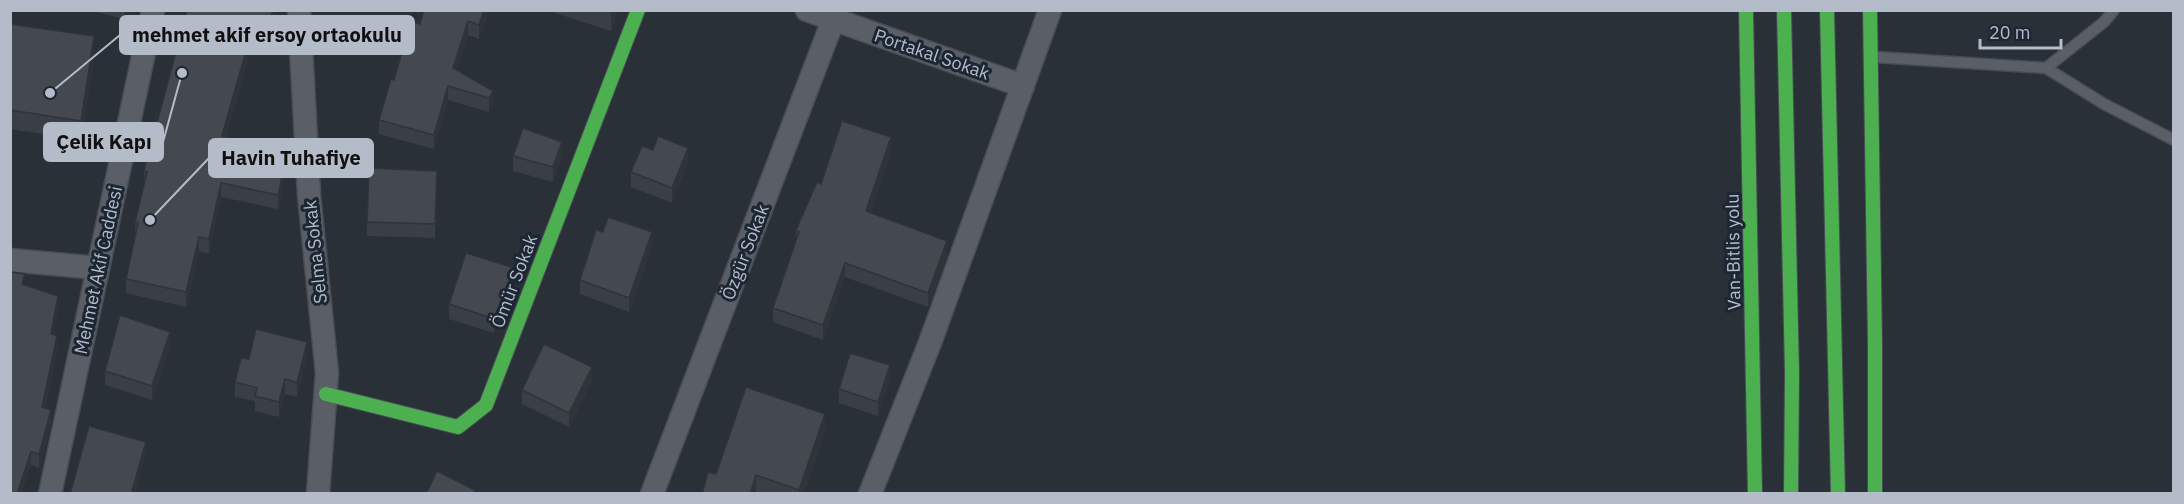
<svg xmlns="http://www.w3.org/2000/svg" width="2184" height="504" viewBox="0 0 2184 504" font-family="'IBM Plex Sans',sans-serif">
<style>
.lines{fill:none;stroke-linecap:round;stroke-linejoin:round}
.lane-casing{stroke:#484c53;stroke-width:13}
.street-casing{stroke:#484c53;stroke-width:25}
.fast-casing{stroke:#484c53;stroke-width:16}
.lane{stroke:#5a5e66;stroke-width:10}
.street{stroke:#5a5e66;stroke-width:22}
.fast{stroke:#4caf50;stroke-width:14}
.wall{fill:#3a3f45}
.shaded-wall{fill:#303338}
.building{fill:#444950;stroke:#303338;stroke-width:1.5}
.labels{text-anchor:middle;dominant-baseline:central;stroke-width:6;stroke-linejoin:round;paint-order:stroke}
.street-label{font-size:18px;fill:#b4bcc9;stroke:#1d2633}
.leader{fill:none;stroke:#b4bcc9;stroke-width:2}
.callout-dot{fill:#b4bcc9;stroke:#1d2633;stroke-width:2}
.callout{fill:#b4bcc9;stroke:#b4bcc9;stroke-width:2}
.callout-label{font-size:20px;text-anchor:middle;font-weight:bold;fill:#111}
</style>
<rect width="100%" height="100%" fill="#2a3038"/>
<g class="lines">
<g class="lane-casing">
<g id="lane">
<polyline points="1875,57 2046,68 2104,104 2174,140"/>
<polyline points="2046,68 2104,22 2114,10"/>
</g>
</g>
<g class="street-casing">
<g id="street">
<polyline points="299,10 309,195 327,373 318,494"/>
<polyline points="807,10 1023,86"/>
<polyline points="10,260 98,268"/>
<polyline points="50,494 153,10"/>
<polyline points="652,494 837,10"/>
<polyline points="870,494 931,340 1050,10"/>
</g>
</g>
<g class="fast-casing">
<g id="fast">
<polyline points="1746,10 1755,494"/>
<polyline points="1784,10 1792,373 1791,494"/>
<polyline points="1827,10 1838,494"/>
<polyline points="1870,10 1875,344 1875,494"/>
<polyline points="326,394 458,427 486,405 638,10"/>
</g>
</g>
<use href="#lane" class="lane"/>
<use href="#street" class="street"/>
<use href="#fast" class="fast"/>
</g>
<g class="wall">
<polygon points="90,10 125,10 123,19"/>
<polygon points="187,10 277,10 271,31 266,29 262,43 253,40 226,137 288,164 278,209 221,197 209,254 199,251 186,307 126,293 126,279 135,236 135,222 144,183 144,171"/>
<polygon points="490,10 479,39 468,35 457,70 493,91 493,105 489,112 448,100 434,149 379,134 379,120 394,80 420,24"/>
<polygon points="555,10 618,10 611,31 555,13"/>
<polygon points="10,24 94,56 81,140 10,129"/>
<polygon points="891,151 870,213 947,255 928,307 845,277 823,340 773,322 773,308 796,241 796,230 821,184"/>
<polygon points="513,156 562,157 553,182 513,171"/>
<polygon points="688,162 672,203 631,187 631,172"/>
<polygon points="437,185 435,238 367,236 367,222"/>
<polygon points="603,232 652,246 629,312 580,294 580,280"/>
<polygon points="514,282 494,333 449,319 449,304"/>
<polygon points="25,285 58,309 53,335 57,350 45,408 51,423 39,468 31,465 22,492 10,494"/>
<polygon points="170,346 152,400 105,385 105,371"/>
<polygon points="307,356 297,397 285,394 279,417 255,411 255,401 235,397 235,382 249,359"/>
<polygon points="890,379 878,416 839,403 839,389"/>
<polygon points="592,381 569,427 522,404 522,390"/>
<polygon points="825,433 804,494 757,494 716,474"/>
</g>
<g class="shaded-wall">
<polygon points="273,10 277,10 271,31 271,16"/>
<polygon points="484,10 490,10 479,39 479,25"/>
<polygon points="611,10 618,10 611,31"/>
<polygon points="266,15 266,29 262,43 262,28"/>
<polygon points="468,21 468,35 453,82 453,68"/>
<polygon points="253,26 253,40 222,150 222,136"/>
<polygon points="94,36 94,56 81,140 81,121"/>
<polygon points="448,86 448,100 434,149 434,135"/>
<polygon points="493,91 493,105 489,112 489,98"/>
<polygon points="891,137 891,151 866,225 866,211"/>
<polygon points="562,142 562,157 553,182 553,167"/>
<polygon points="688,148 688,162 672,203 672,188"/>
<polygon points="288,150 288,164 278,209 278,195"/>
<polygon points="221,183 221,197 209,254 209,239"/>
<polygon points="652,232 652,246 629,312 629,298"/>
<polygon points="199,237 199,251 186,307 186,292"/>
<polygon points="947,241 947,255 928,307 928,293"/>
<polygon points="845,263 845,277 823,340 823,325"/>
<polygon points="514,268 514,282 494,333 494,319"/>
<polygon points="58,296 58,309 51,348 51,334"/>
<polygon points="170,332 170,346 152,400 152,386"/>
<polygon points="57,336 57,350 42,421 42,407"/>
<polygon points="307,342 307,356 297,397 297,383"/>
<polygon points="890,365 890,379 878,416 878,402"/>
<polygon points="592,367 592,381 569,427 569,413"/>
<polygon points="285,379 285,394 279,417 279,402"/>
<polygon points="51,410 51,423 39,468 39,454"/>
<polygon points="825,414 825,433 804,494 799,494 799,490"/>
<polygon points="146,442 146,454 135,494 131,494"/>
<polygon points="31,452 31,465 22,494 18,491"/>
<polygon points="756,475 756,494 750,494"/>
</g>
<g class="building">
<polygon points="187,10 273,10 271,16 266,15 262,28 253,26 222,136 288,150 278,195 221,183 209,239 199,237 186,292 126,279 138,223 135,222 147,172 144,171 154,122 157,123"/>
<polygon points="424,10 484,10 479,25 468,21 453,68 493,91 489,98 448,86 434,135 379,120 391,79 394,80 411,21 420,24"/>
<polygon points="10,24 94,36 81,121 10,110"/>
<polygon points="842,121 891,137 866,211 947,241 928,293 845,263 823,325 773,308 799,232 796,230 817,182 821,184"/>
<polygon points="523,128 562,142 553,167 513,156"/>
<polygon points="658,136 688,148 672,188 631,172 642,146 653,150"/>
<polygon points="369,168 437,171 435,224 367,222"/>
<polygon points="608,217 652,232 629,298 580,280 596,230 603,232"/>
<polygon points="466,253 514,268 494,319 449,304"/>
<polygon points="10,272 25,274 22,284 58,296 51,334 57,336 42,407 51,410 39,454 31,452 18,491 24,494 10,494"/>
<polygon points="120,315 170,332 152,386 105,371"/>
<polygon points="256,329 307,342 297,383 285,379 279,402 255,396 257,388 235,382 241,358 249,359"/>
<polygon points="544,344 592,367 569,413 522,390"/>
<polygon points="850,353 890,365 878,402 839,389"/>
<polygon points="746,387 825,414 799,490 756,475 750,494 702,494 708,472 716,474"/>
<polygon points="89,426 146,442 131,494 70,494"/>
<polygon points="437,471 475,490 474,494 426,494"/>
</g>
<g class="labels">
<g class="street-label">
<text transform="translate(932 54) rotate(19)">Portakal Sokak</text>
<text transform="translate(315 252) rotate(-96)">Selma Sokak</text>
<text transform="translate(745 252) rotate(-69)">Özgür Sokak</text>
<text transform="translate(1733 252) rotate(-91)">Van-Bitlis yolu</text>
<text transform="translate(98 270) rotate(-78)">Mehmet Akif Caddesi</text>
<text transform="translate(514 281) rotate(-69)">Ömür Sokak</text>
</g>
</g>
<path class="leader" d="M50 93L120 35M182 73L163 142M150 220L209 158"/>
<g class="callout-dot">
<circle cx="50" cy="93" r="6"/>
<circle cx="182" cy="73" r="6"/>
<circle cx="150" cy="220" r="6"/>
</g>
<g class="callout">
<rect x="120" y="16" width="294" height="38" rx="6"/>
<rect x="44" y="123" width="119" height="38" rx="6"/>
<rect x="209" y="139" width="164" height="38" rx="6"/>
</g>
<g class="callout-label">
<text x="267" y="42">mehmet akif ersoy ortaokulu</text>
<text x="104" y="149">Çelik Kapı</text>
<text x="291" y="165">Havin Tuhafiye</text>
</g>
<rect width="2184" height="504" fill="none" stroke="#b4bcc9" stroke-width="24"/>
<path d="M1980 39v9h81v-9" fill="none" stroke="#b4bcc9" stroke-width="3"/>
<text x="1989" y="39" font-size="18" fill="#b4bcc9" stroke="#1d2633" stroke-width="4.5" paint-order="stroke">20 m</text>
</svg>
